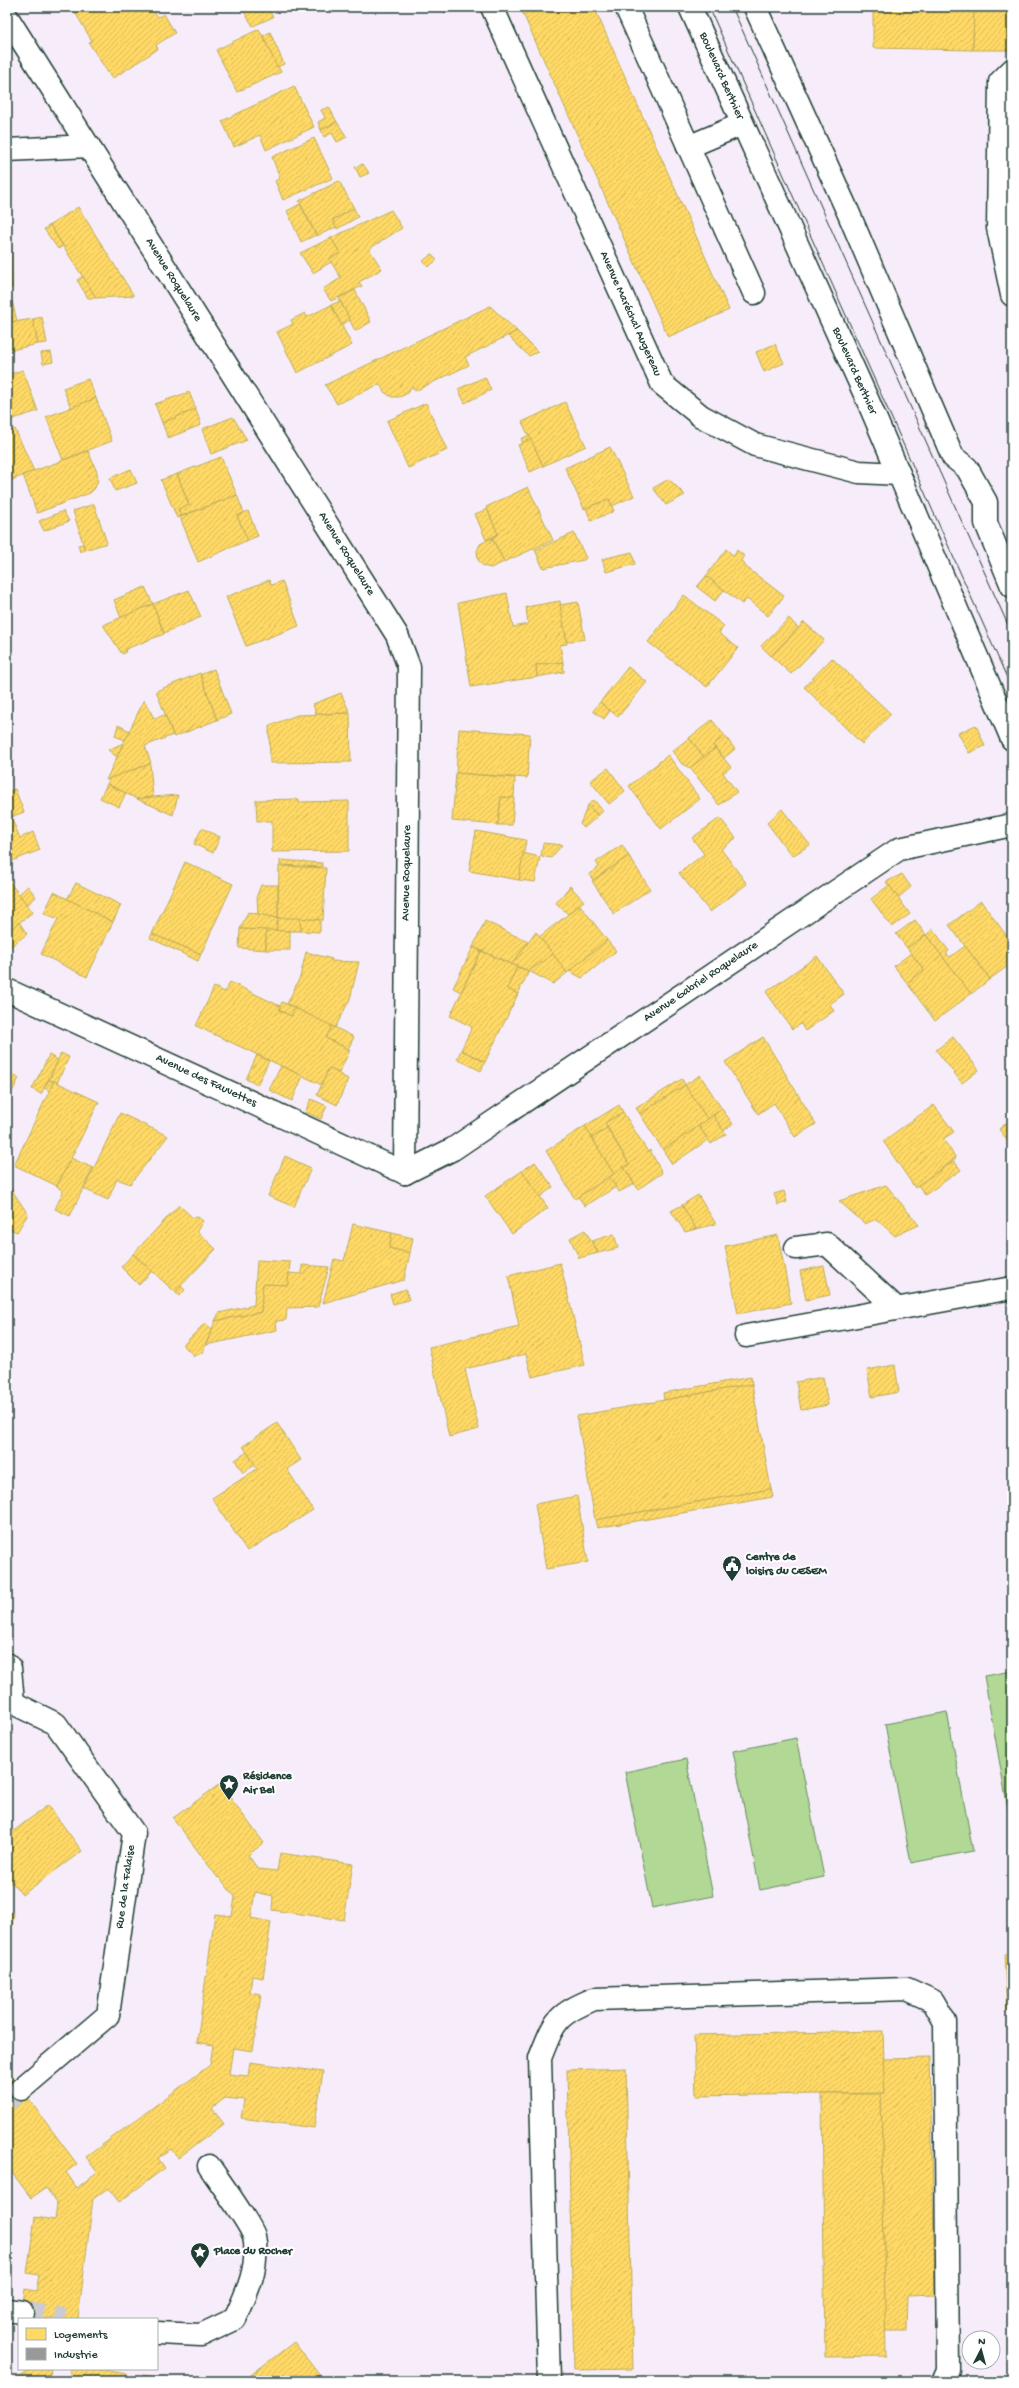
<svg xmlns="http://www.w3.org/2000/svg" width="1019" height="2388" viewBox="0 0 1019 2388" font-family="'Gochi Hand',sans-serif">
<style>
.green{fill:#b1d894;stroke:#688a64}
.homes{fill:url(#homes-hatch);stroke:#bcaa57}
.industry{fill:url(#industry-hatch);stroke:#747d7b}
.lines{fill:none;stroke-linecap:round;stroke-linejoin:round}
.minor-tunnel{stroke:#cccad2;stroke-width:22;stroke-dasharray:22 11;stroke-linecap:butt}
.minor-casing{stroke:#1f3d34;stroke-width:25}
.minor{stroke:#fff;stroke-width:22}
.tram{stroke:#1f3d34;stroke-width:1}
.labels{text-anchor:middle;dominant-baseline:central;stroke-width:4;stroke-linejoin:round;paint-order:stroke}
.street-label{font-size:12px;fill:#1f3d34;stroke:#fff}
.poi-label{font-size:12px;font-weight:bold;fill:#1f3d34;stroke:#fff;text-anchor:start}
</style>
<defs>
<pattern id="homes-hatch" width="6" height="6" patternUnits="userSpaceOnUse"><rect width="6" height="6" fill="#ffd966"/><path d="M-1 1l2-2M0 6l6-6M5 7l2-2" fill="none" stroke="#dabb59"/></pattern>
<pattern id="industry-hatch" width="6" height="6" patternUnits="userSpaceOnUse"><rect width="6" height="6" fill="#999"/><path d="M-1 1l2-2M0 6l6-6M5 7l2-2" fill="none" stroke="#7c7e7e"/></pattern>
</defs>
<rect width="100%" height="100%" fill="#f7edfa"/>
<filter id="ink" filterUnits="userSpaceOnUse"><feTurbulence type="fractalNoise" baseFrequency=".025" numOctaves="2"/><feDisplacementMap in="SourceGraphic" scale="8" xChannelSelector="R" yChannelSelector="G"/><feConvolveMatrix kernelMatrix="1 2 1 2 8 2 1 2 1" color-interpolation-filters="sRGB"/></filter>
<g filter="url(#ink)">
<g class="green">
<polygon points="1012,1671 1012,1831 984,1676"/>
<polygon points="947,1712 973,1851 911,1863 885,1724"/>
<polygon points="796,1738 824,1877 760,1890 733,1751"/>
<polygon points="686,1759 713,1896 652,1908 625,1772"/>
</g>
<g class="homes">
<polygon points="68,7 88,7 76,14 73,8 70,10"/>
<polygon points="88,7 151,7 158,17 164,14 175,33 156,45 158,49 112,79 89,43 92,41 76,14"/>
<polygon points="241,7 267,7 273,17 253,26"/>
<polygon points="520,7 594,7 729,310 668,337"/>
<polygon points="873,7 974,7 973,50 873,48"/>
<polygon points="974,7 1012,7 1011,50 973,50"/>
<polygon points="259,29 281,72 237,92 216,50"/>
<polygon points="270,32 284,64 277,67 263,36"/>
<polygon points="294,86 314,127 266,150 260,135 234,147 222,121"/>
<polygon points="329,107 337,122 321,130 318,122 325,118 321,110"/>
<polygon points="337,122 347,137 337,142 332,133 324,137 321,130"/>
<polygon points="314,138 333,178 283,200 275,181 280,178 272,157"/>
<polygon points="363,164 369,173 360,177 355,167"/>
<polygon points="339,181 354,208 333,220 336,227 317,236 299,201"/>
<polygon points="300,204 316,235 301,242 287,211"/>
<polygon points="78,207 134,296 96,298 50,225"/>
<polygon points="354,208 358,217 337,229 333,220"/>
<polygon points="391,210 402,228 369,249 382,269 359,282 362,286 331,301 323,289 341,278 329,259 340,253 331,238"/>
<polygon points="50,225 63,246 58,249 44,229"/>
<polygon points="331,238 340,253 329,259 331,262 313,273 300,253"/>
<polygon points="7,243 11,243 12,288 7,288"/>
<polygon points="432,254 437,260 428,267 423,261"/>
<polygon points="83,276 96,298 88,298 77,280"/>
<polygon points="355,290 371,322 355,331 339,298"/>
<polygon points="7,301 12,301 17,321 13,322"/>
<polygon points="7,301 13,322 33,319 38,344 7,351"/>
<polygon points="340,301 350,320 341,325 331,305"/>
<polygon points="331,305 352,345 297,373 277,332 293,324 291,320 305,313 307,317"/>
<polygon points="490,306 517,331 465,357 469,365 415,391 412,386 408,393 400,397 392,397 384,392 380,384 337,404 325,385"/>
<polygon points="42,317 47,343 38,344 33,319"/>
<polygon points="517,331 538,352 529,356 508,336"/>
<polygon points="775,344 784,363 764,372 756,352"/>
<polygon points="51,352 53,362 43,364 41,353"/>
<polygon points="23,370 38,411 7,421 7,375"/>
<polygon points="485,377 491,390 465,403 458,389"/>
<polygon points="88,379 96,398 71,408 63,388"/>
<polygon points="189,392 196,409 162,423 155,404"/>
<polygon points="96,398 112,441 63,460 46,417"/>
<polygon points="565,402 586,446 543,466 522,422"/>
<polygon points="426,403 447,450 408,468 387,421"/>
<polygon points="196,409 201,425 168,438 162,423"/>
<polygon points="233,417 247,440 211,454 202,429"/>
<polygon points="15,429 34,471 12,480 7,471 7,433"/>
<polygon points="529,435 531,439 523,443 521,439"/>
<polygon points="531,439 543,466 530,472 518,445"/>
<polygon points="610,447 634,496 612,506 609,499 584,509 565,468"/>
<polygon points="88,451 97,472 98,480 95,488 90,493 37,513 23,475"/>
<polygon points="221,457 237,495 181,516 178,509 189,505 177,474"/>
<polygon points="131,469 137,483 115,491 110,478"/>
<polygon points="177,474 189,505 178,509 181,516 177,518 161,480"/>
<polygon points="669,479 685,495 666,505 653,488"/>
<polygon points="528,487 553,540 504,562 492,538 498,534 486,507"/>
<polygon points="237,495 244,513 237,516 248,540 198,562 180,517"/>
<polygon points="609,499 614,511 591,521 586,508"/>
<polygon points="94,504 107,543 85,550 73,511"/>
<polygon points="487,509 498,534 486,540 475,514"/>
<polygon points="63,511 69,521 44,531 39,521"/>
<polygon points="248,511 258,536 248,540 237,516"/>
<polygon points="574,533 586,558 584,560 543,568 535,550"/>
<polygon points="492,538 504,562 491,568 483,566 478,560 477,551 480,544"/>
<polygon points="83,544 85,550 80,552 78,545"/>
<polygon points="726,549 734,556 737,550 744,556 741,560 746,567 784,596 768,616 747,599 742,604 706,576"/>
<polygon points="632,552 635,564 606,572 602,559"/>
<polygon points="706,576 724,590 715,601 697,587"/>
<polygon points="269,580 271,585 282,581 299,626 246,646 226,597"/>
<polygon points="145,587 153,604 121,618 114,600"/>
<polygon points="189,590 201,617 164,633 153,604"/>
<polygon points="507,593 513,627 528,624 526,607 560,601 567,644 560,645 563,662 536,665 537,677 471,687 458,603"/>
<polygon points="684,595 724,626 719,633 738,648 707,687 648,642"/>
<polygon points="578,602 585,639 567,642 560,605"/>
<polygon points="153,604 164,634 126,649 125,653 122,654 103,625"/>
<polygon points="789,618 798,628 771,656 761,646"/>
<polygon points="804,622 824,640 791,674 771,656"/>
<polygon points="832,658 891,714 862,744 804,687"/>
<polygon points="563,662 564,672 537,677 536,665"/>
<polygon points="628,667 647,682 618,717 600,702"/>
<polygon points="214,669 231,714 217,720 200,675"/>
<polygon points="200,673 217,720 174,737 156,691"/>
<polygon points="341,693 350,713 316,714 313,704"/>
<polygon points="144,700 154,718 165,715 173,735 145,746 151,763 150,764 106,780"/>
<polygon points="600,702 610,711 604,719 593,711"/>
<polygon points="350,713 351,762 270,763 269,726 297,715"/>
<polygon points="712,720 725,736 713,745 715,748 704,757 689,738"/>
<polygon points="118,725 130,731 125,740 115,736"/>
<polygon points="976,725 985,746 969,753 958,733"/>
<polygon points="459,729 530,734 527,778 456,773"/>
<polygon points="725,736 735,749 724,758 713,745"/>
<polygon points="689,738 704,757 690,768 682,764 672,751"/>
<polygon points="123,743 117,757 108,750"/>
<polygon points="715,748 731,767 723,773 737,792 719,805 690,768"/>
<polygon points="668,755 700,799 661,829 629,786"/>
<polygon points="150,764 153,797 137,799 107,784 110,778"/>
<polygon points="7,765 11,775 7,777"/>
<polygon points="608,768 625,791 609,804 590,781"/>
<polygon points="456,773 515,778 514,798 501,797 498,825 452,821"/>
<polygon points="107,784 126,793 119,807 100,798"/>
<polygon points="15,789 24,812 11,817 20,838 33,832 40,850 7,863 7,792"/>
<polygon points="178,795 173,815 137,799 153,797"/>
<polygon points="501,797 514,798 512,825 498,825"/>
<polygon points="299,799 298,802 349,801 349,851 272,852 272,821 257,821 256,800"/>
<polygon points="594,800 603,811 598,816 588,805"/>
<polygon points="588,805 598,816 584,828 580,824"/>
<polygon points="782,809 810,845 792,856 767,823"/>
<polygon points="720,818 736,838 721,849 747,884 710,912 679,873 704,854 692,838"/>
<polygon points="202,828 220,837 213,853 194,844"/>
<polygon points="476,831 526,840 519,880 469,871"/>
<polygon points="543,843 562,845 551,858 541,856"/>
<polygon points="622,845 629,856 593,880 589,874 599,867 596,862"/>
<polygon points="523,853 540,857 535,882 519,880"/>
<polygon points="629,856 650,889 614,914 592,881"/>
<polygon points="280,860 322,863 322,867 280,865"/>
<polygon points="185,862 233,884 201,954 152,934"/>
<polygon points="279,866 326,868 323,920 278,918"/>
<polygon points="902,874 911,887 898,898 886,882"/>
<polygon points="7,879 33,912 7,932"/>
<polygon points="76,883 121,905 113,922 67,899"/>
<polygon points="261,885 278,885 278,918 258,914 257,895"/>
<polygon points="889,885 910,914 892,927 871,899"/>
<polygon points="28,886 36,897 27,905 19,894"/>
<polygon points="570,886 584,901 568,914 556,903"/>
<polygon points="54,892 113,922 87,977 41,954 58,919 44,913"/>
<polygon points="981,901 1012,943 1012,963 990,979 949,925"/>
<polygon points="580,905 607,940 567,973 539,937"/>
<polygon points="248,912 278,918 276,931 240,929"/>
<polygon points="278,918 300,918 301,931 276,931"/>
<polygon points="300,918 320,920 320,932 301,931"/>
<polygon points="915,920 926,935 907,948 896,934"/>
<polygon points="485,921 528,942 512,964 473,947"/>
<polygon points="19,922 27,934 7,949 7,932"/>
<polygon points="240,929 266,930 266,950 239,948"/>
<polygon points="933,929 949,951 946,953 950,957 965,946 990,979 971,994 926,935"/>
<polygon points="266,930 290,931 290,950 266,950"/>
<polygon points="536,932 553,954 529,971 512,964"/>
<polygon points="152,934 201,954 198,961 150,938"/>
<polygon points="926,935 971,994 935,1021 907,983 924,970 907,948"/>
<polygon points="607,940 616,951 582,978 569,971"/>
<polygon points="473,947 481,951 461,992 453,988"/>
<polygon points="481,951 517,967 507,989 518,994 485,1062 461,1050 472,1027 450,1016"/>
<polygon points="306,952 332,959 331,961 359,962 350,999 335,1028 287,1004 300,977"/>
<polygon points="911,953 924,970 907,983 894,966"/>
<polygon points="553,954 567,973 553,984 529,971"/>
<polygon points="817,956 844,994 830,1004 834,1011 805,1031 801,1024 792,1029 766,992"/>
<polygon points="517,967 529,971 518,994 507,989"/>
<polygon points="230,982 280,1006 279,1010 291,1016 295,1008 332,1026 326,1038 350,1050 339,1073 329,1068 322,1085 196,1026 214,987 225,992"/>
<polygon points="282,1002 295,1008 291,1016 279,1010"/>
<polygon points="332,1026 354,1037 348,1049 326,1038"/>
<polygon points="763,1037 816,1124 795,1137 774,1103 758,1114 725,1062"/>
<polygon points="953,1037 979,1070 962,1083 936,1050"/>
<polygon points="461,1050 485,1062 481,1071 457,1059"/>
<polygon points="61,1053 69,1057 57,1083 49,1080"/>
<polygon points="49,1055 58,1060 41,1094 32,1089"/>
<polygon points="257,1055 269,1061 257,1085 246,1079"/>
<polygon points="281,1066 303,1076 292,1101 269,1090"/>
<polygon points="329,1068 348,1079 337,1105 317,1095"/>
<polygon points="7,1072 19,1078 7,1102"/>
<polygon points="700,1075 722,1109 707,1119 685,1085"/>
<polygon points="682,1079 685,1085 640,1114 636,1108"/>
<polygon points="49,1080 54,1081 50,1091 44,1088"/>
<polygon points="54,1081 99,1102 57,1186 14,1165"/>
<polygon points="685,1085 708,1120 663,1150 640,1114"/>
<polygon points="311,1099 327,1106 321,1119 305,1112"/>
<polygon points="619,1105 623,1112 605,1123 607,1128 592,1138 585,1126"/>
<polygon points="934,1105 954,1132 943,1139 956,1158 915,1188 883,1141"/>
<polygon points="722,1109 733,1124 723,1131 713,1115"/>
<polygon points="623,1112 648,1152 650,1150 662,1173 638,1189 624,1167 629,1164 605,1123"/>
<polygon points="120,1113 168,1136 130,1184 117,1179 108,1200 84,1189"/>
<polygon points="713,1115 726,1134 711,1144 699,1126"/>
<polygon points="1009,1121 1012,1125 1012,1147 999,1129"/>
<polygon points="585,1126 614,1174 575,1199 546,1151"/>
<polygon points="699,1126 708,1140 672,1164 663,1150"/>
<polygon points="607,1128 629,1164 614,1174 592,1138"/>
<polygon points="285,1156 311,1168 294,1207 268,1196"/>
<polygon points="71,1158 93,1168 70,1216 55,1209 63,1192 57,1186"/>
<polygon points="954,1161 961,1170 925,1195 918,1185"/>
<polygon points="535,1162 553,1187 540,1197 522,1171"/>
<polygon points="624,1167 634,1184 619,1192 609,1177"/>
<polygon points="522,1171 548,1208 512,1234 485,1196"/>
<polygon points="609,1177 616,1187 585,1206 578,1197"/>
<polygon points="7,1183 28,1214 17,1232 7,1228"/>
<polygon points="886,1185 919,1225 895,1236 876,1219 865,1224 839,1201"/>
<polygon points="784,1191 787,1202 778,1205 774,1194"/>
<polygon points="698,1195 716,1224 696,1229 682,1205"/>
<polygon points="179,1205 193,1218 198,1217 203,1221 197,1231 216,1249 175,1292 133,1254"/>
<polygon points="682,1205 696,1229 685,1232 671,1211"/>
<polygon points="353,1224 392,1233 389,1248 410,1253 404,1280 323,1303 334,1259 344,1261"/>
<polygon points="585,1230 598,1253 579,1258 570,1238"/>
<polygon points="392,1233 413,1238 410,1253 389,1248"/>
<polygon points="614,1234 618,1248 598,1253 592,1241"/>
<polygon points="778,1235 791,1303 738,1314 725,1246"/>
<polygon points="133,1254 152,1271 139,1285 121,1267"/>
<polygon points="257,1260 290,1262 288,1285 263,1284 261,1312 215,1321 219,1313 254,1305"/>
<polygon points="560,1263 585,1365 532,1377 526,1354 465,1369 479,1429 449,1437 429,1347 519,1326 508,1276"/>
<polygon points="302,1265 329,1267 318,1307 287,1308 286,1320 276,1321 277,1330 206,1345 215,1321 261,1312 263,1284 288,1285 289,1273 302,1274"/>
<polygon points="824,1266 830,1295 806,1300 800,1271"/>
<polygon points="181,1286 185,1290 179,1296 175,1292"/>
<polygon points="406,1289 409,1300 393,1304 390,1294"/>
<polygon points="205,1323 212,1329 202,1353 194,1356 183,1345"/>
<polygon points="895,1365 899,1392 872,1397 867,1370"/>
<polygon points="751,1377 752,1384 664,1400 663,1393"/>
<polygon points="823,1377 828,1405 801,1410 796,1382"/>
<polygon points="752,1384 771,1489 595,1520 577,1416"/>
<polygon points="277,1423 301,1460 287,1469 313,1510 247,1551 212,1498 257,1469 243,1446"/>
<polygon points="247,1452 255,1465 243,1473 235,1460"/>
<polygon points="771,1489 773,1497 597,1528 595,1520"/>
<polygon points="577,1496 588,1562 546,1569 535,1504"/>
<polygon points="220,1784 264,1843 248,1855 258,1869 277,1871 280,1853 353,1864 344,1920 272,1910 273,1896 255,1892 251,1918 271,1922 263,1978 252,1976 250,1992 261,1994 253,2051 233,2048 229,2074 248,2076 250,2062 323,2072 314,2128 241,2118 244,2100 225,2098 212,2108 224,2124 178,2158 171,2149 158,2158 165,2168 119,2202 108,2188 93,2199 78,2319 21,2319 25,2289 36,2291 39,2275 27,2273 35,2217 55,2220 57,2203 46,2188 31,2198 7,2166 7,2070 77,2164 66,2172 77,2188 97,2172 86,2157 210,2065 213,2045 197,2042 207,1970 215,1914 232,1916 235,1897 219,1877 218,1878 173,1818"/>
<polygon points="48,1805 82,1851 22,1895 12,1882 7,1885 7,1836"/>
<polygon points="7,1912 14,1913 7,1956"/>
<polygon points="1012,1953 1012,2010 1007,2010 1004,1954"/>
<polygon points="883,2031 885,2093 696,2096 694,2035"/>
<polygon points="930,2058 935,2294 908,2295 907,2331 885,2331 881,2094 885,2093 883,2059"/>
<polygon points="626,2068 633,2369 574,2370 567,2070"/>
<polygon points="822,2094 881,2094 886,2356 825,2357"/>
<polygon points="294,2342 324,2381 243,2381"/>
<polygon points="30,2369 51,2369 50,2377 69,2380 71,2369 98,2369 127,2374 126,2381 13,2381"/>
<polygon points="143,2375 184,2381 143,2381"/>
</g>
<polygon class="industry" points="442,7 458,7 445,13"/>
<g class="lines">
<g class="minor-tunnel">
<polyline points="7,2100 21,2089"/>
<polyline points="22,2312 65,2319"/>
</g>
<g class="minor-casing">
<g id="minor">
<polyline points="492,7 662,384 701,416 755,445 859,472 899,474"/>
<polyline points="626,7 754,293"/>
<polyline points="690,7 868,401 1012,739"/>
<polyline points="755,7 848,212 953,457 967,468 986,502 986,523 1012,586"/>
<polyline points="7,17 397,635 409,667 405,1173"/>
<polyline points="1012,70 1000,82 998,228 1012,295"/>
<polyline points="688,147 742,124"/>
<polyline points="7,150 89,146"/>
<polyline points="7,990 405,1173"/>
<polyline points="405,1173 453,1149 899,849 1012,825"/>
<polyline points="796,1248 827,1244 896,1308"/>
<polyline points="746,1336 1012,1288"/>
<polyline points="7,1664 10,1668 13,1703"/>
<polyline points="7,1700 56,1724 134,1833 108,2015 21,2089"/>
<polyline points="7,2310 22,2312"/>
<path d="M157 2333 201 2335 235 2319C247 2293 260 2265 254 2236 251 2225 218 2179 209 2166"/>
<path d="M549 2381 540 2058C555 2020 556 2015 594 1999L907 1989 933 2001 945 2022 948 2370 943 2381"/>
</g>
</g>
<use href="#minor" class="minor"/>
<g class="tram">
<polyline points="709,7 1012,689"/>
<polyline points="732,7 1012,634"/>
</g>
</g>
</g>
<defs>
<g id="civic-pin" transform="scale(1)"><path d="M0 17L-7.5 6A9.5 9.5 0 1 1 7.5 6Z" fill="#1f3d34" stroke="#fff"/><path d="M-.6-6.5H3V-4.5H.6V-3L4-1V1h2V6H-6V1h2V-1L-.6-3ZM-1.2 2.5V6h2.4V2.5Z" fill="#fff"/></g>
<g id="sight-pin" transform="scale(1)"><path d="M0 17L-7.5 6A9.5 9.5 0 1 1 7.5 6Z" fill="#1f3d34" stroke="#fff"/><path d="M0-6L1.8-2.2L6-1.7L2.9 1.2L3.7 5.4L0 3.3L-3.7 5.4L-2.9 1.2L-6-1.7L-1.8-2.2Z" fill="#fff"/></g>
</defs>
<g fill-rule="evenodd">
<use href="#civic-pin" x="732" y="1565"/>
<use href="#sight-pin" x="229" y="1784"/>
<use href="#sight-pin" x="200" y="2252"/>
</g>
<g class="labels">
<g class="street-label">
<text transform="translate(721 76) rotate(66)">Boulevard Berthier</text>
<text transform="translate(173 280) rotate(58)">Avenue Roquelaure</text>
<text transform="translate(630 314) rotate(66)">Avenue Maréchal Augereau</text>
<text transform="translate(854 371) rotate(66)">Boulevard Berthier</text>
<text transform="translate(346 554) rotate(58)">Avenue Roquelaure</text>
<text transform="translate(407 873) rotate(-89)">Avenue Roquelaure</text>
<text transform="translate(701 982) rotate(-34)">Avenue Gabriel Roquelaure</text>
<text transform="translate(206 1081) rotate(25)">Avenue des Fauvettes</text>
<text transform="translate(126 1887) rotate(-82)">Rue de la Falaise</text>
</g>
<g class="poi-label">
<text x="746" y="1558">Centre de<tspan x="746" dy="14">loisirs du CESEM</tspan></text>
<text x="243" y="1777">Résidence<tspan x="243" dy="14">Air Bel</tspan></text>
<text x="214" y="2252">Place du Rocher</text>
</g>
</g>
<rect width="1019" height="2388" fill="none" stroke="#fff" stroke-width="24"/>
<rect x="12" y="12" width="995" height="2364" fill="none" stroke="#1f3d34" stroke-width="1.5" filter="url(#ink)"/>
<rect x="18" y="2318" width="140" height="52" fill="#ffffff" stroke="#a5b1ae"/>
<rect x="26" y="2328" width="20" height="12" fill="#ffd966" stroke="#a5b1ae"/>
<text x="54" y="2338" font-size="12" fill="#1f3d34">Logements</text>
<rect x="26" y="2348" width="20" height="12" fill="#999999" stroke="#a5b1ae"/>
<text x="54" y="2358" font-size="12" fill="#1f3d34">Industrie</text>
<g transform="translate(981 2350) rotate(6)"><circle r="19" fill="#ffffff" stroke="#a5b1ae"/>
<path d="M0-3L7 15L0 10L-7 15Z" fill="#1f3d34"/>
<text y="-6" font-size="11" font-weight="bold" text-anchor="middle" fill="#1f3d34">N</text>
</g>
</svg>
